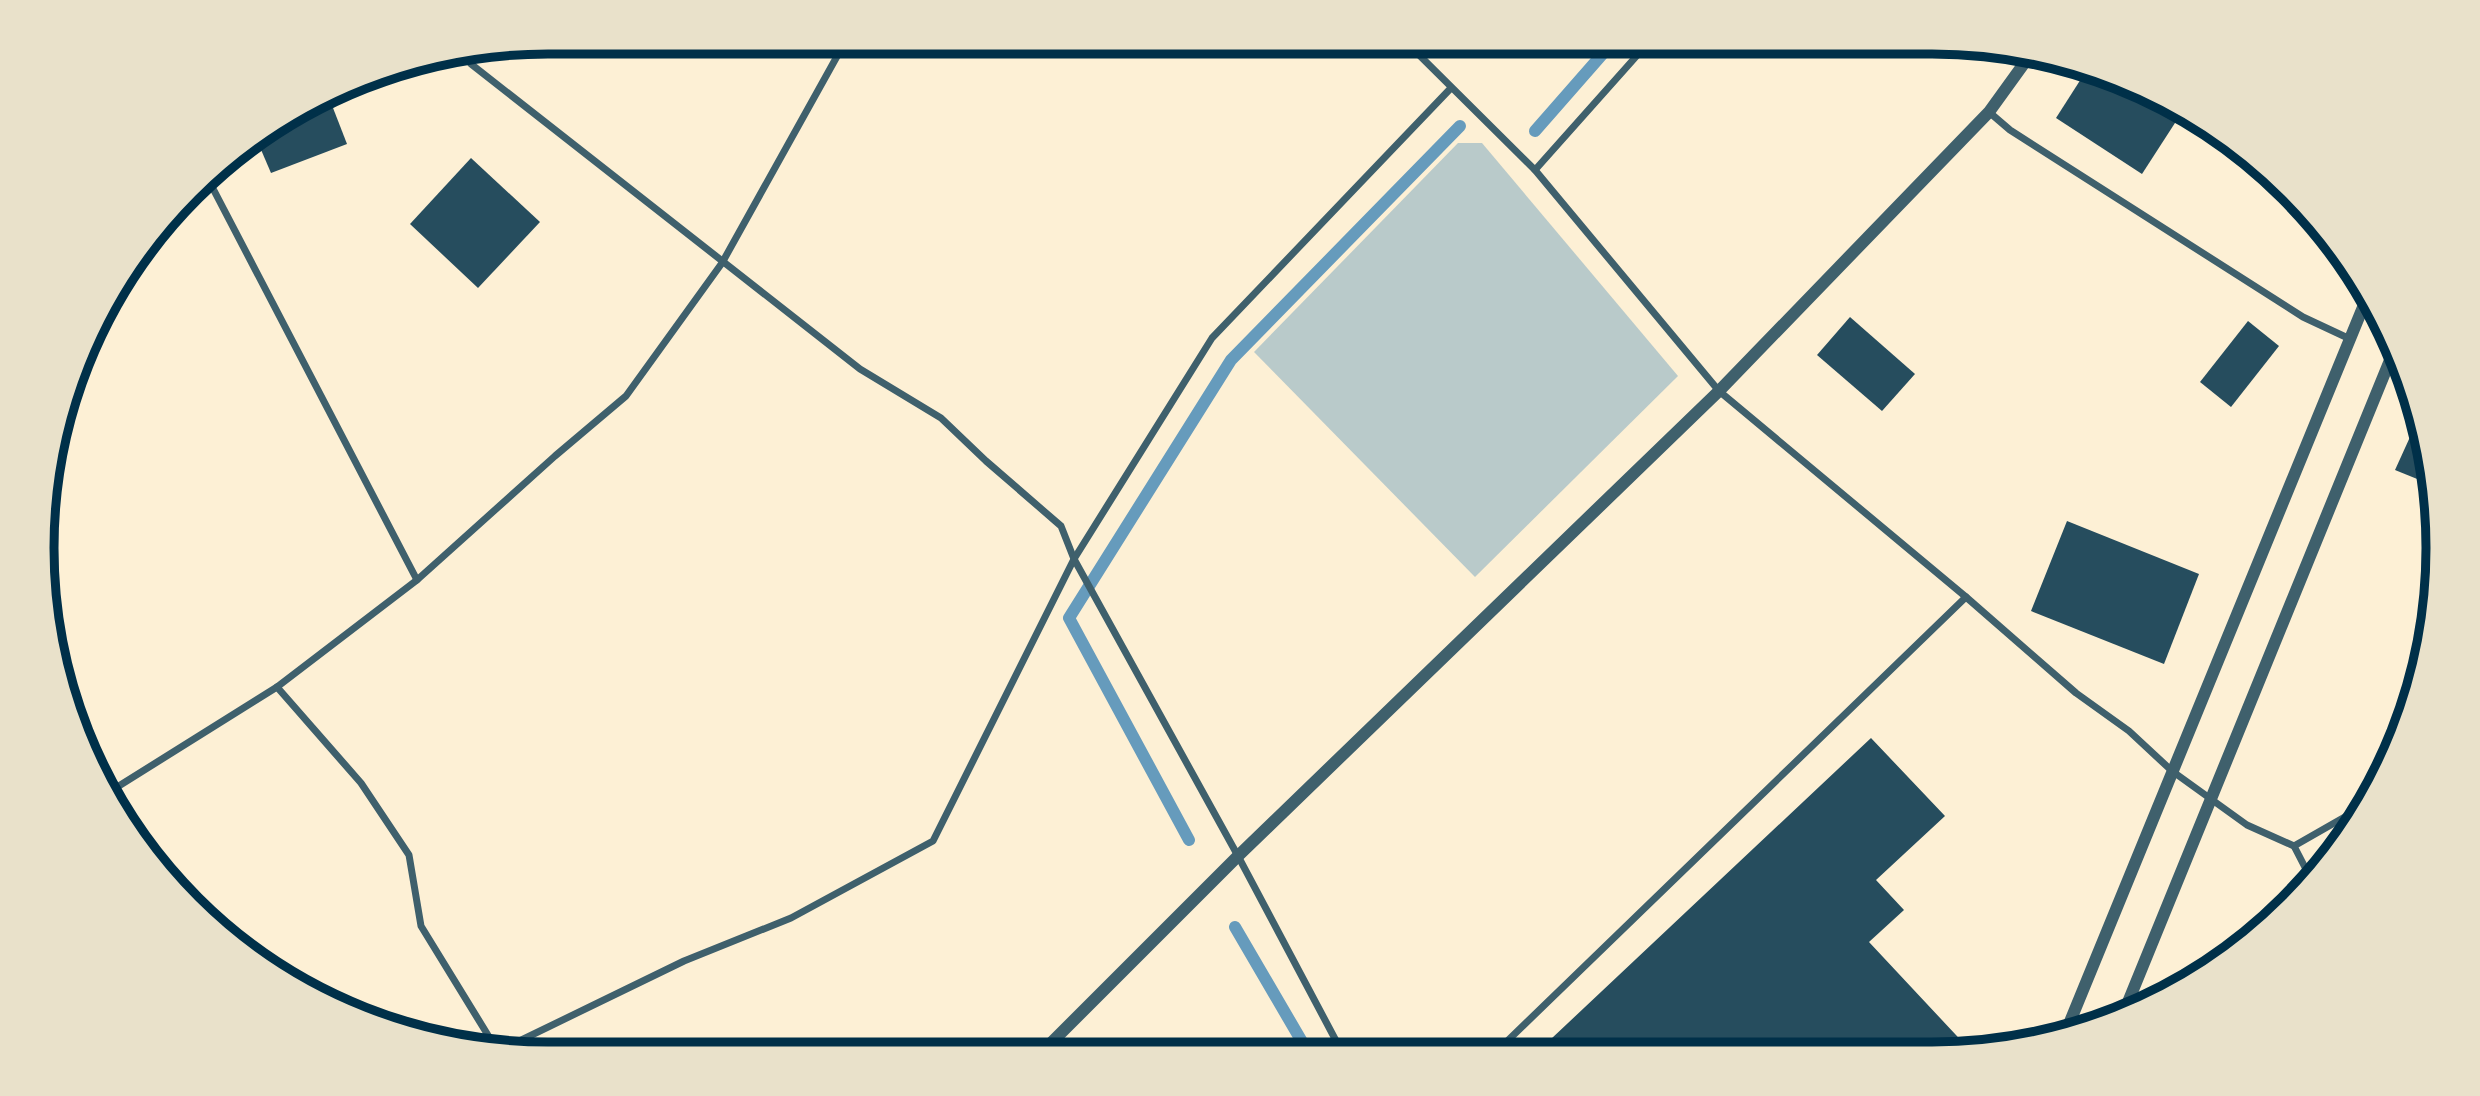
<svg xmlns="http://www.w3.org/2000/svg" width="2480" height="1096" viewBox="0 0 2480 1096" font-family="'Varela Round',sans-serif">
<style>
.green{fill:#b9caca}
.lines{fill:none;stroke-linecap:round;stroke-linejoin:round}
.stream{stroke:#669bbc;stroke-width:12}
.building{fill:#264d5e}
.minor{stroke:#3f606c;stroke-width:7}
.tertiary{stroke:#3f606c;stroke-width:12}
.rim{fill:none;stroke:#003049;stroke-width:9}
</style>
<rect width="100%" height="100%" fill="#fdf0d5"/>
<polygon class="green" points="1458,143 1482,143 1678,376 1475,577 1254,352"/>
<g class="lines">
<g class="stream">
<polyline points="1535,131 1613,42"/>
<polyline points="1189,840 1069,618 1231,360 1460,126"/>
<polyline points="1235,927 1308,1052"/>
</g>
</g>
<g class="building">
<polygon points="2088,68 2184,109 2142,174 2056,118"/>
<polygon points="328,95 347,144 271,173 256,138 295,110"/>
<polygon points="471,158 540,222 478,288 410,224"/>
<polygon points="1850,317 1915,374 1882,411 1817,355"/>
<polygon points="2248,321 2279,346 2231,407 2200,382"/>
<polygon points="2420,415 2421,417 2432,485 2395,470"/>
<polygon points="2067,521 2199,574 2164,664 2031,611"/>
<polygon points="1871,738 1945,816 1876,880 1904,910 1869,942 1970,1050 1563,1051 1551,1039"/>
</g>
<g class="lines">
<g class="minor">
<polyline points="1406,42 1535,170 1719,391 1966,597 2076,693 2129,731 2172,771 2247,825 2294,846 2310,877"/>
<polyline points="464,56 471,64 860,369 941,418 986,461 1061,526 1074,559 1238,856 1342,1052"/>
<polyline points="1989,112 2010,130 2303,317 2350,339"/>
<polyline points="1535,170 1649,42"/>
<polyline points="208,179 417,580"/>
<polyline points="277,687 361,783 409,855 421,926 494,1045"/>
<polyline points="106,794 277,687 417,580 555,456 626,396 722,263 845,42"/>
<polyline points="2294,846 2364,806"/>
<polyline points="507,1047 684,961 791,918 933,841 1074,559 1212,338 1451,88"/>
<polyline points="1497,1051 1966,597"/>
</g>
<g class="tertiary">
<polyline points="2124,1012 2395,348"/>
<polyline points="2067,1029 2368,295"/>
<polyline points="1041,1053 1238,856 1719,391 1989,112 2028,58"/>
</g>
</g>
<path d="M0 0H2480V1096H0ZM548 54H1932A494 494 0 0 1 2426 548V548A494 494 0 0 1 1932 1042H548A494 494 0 0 1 54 548V548A494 494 0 0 1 548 54Z" fill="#e9e1ca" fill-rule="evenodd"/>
<path class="rim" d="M548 54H1932A494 494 0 0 1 2426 548V548A494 494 0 0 1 1932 1042H548A494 494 0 0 1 54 548V548A494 494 0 0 1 548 54Z"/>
</svg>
